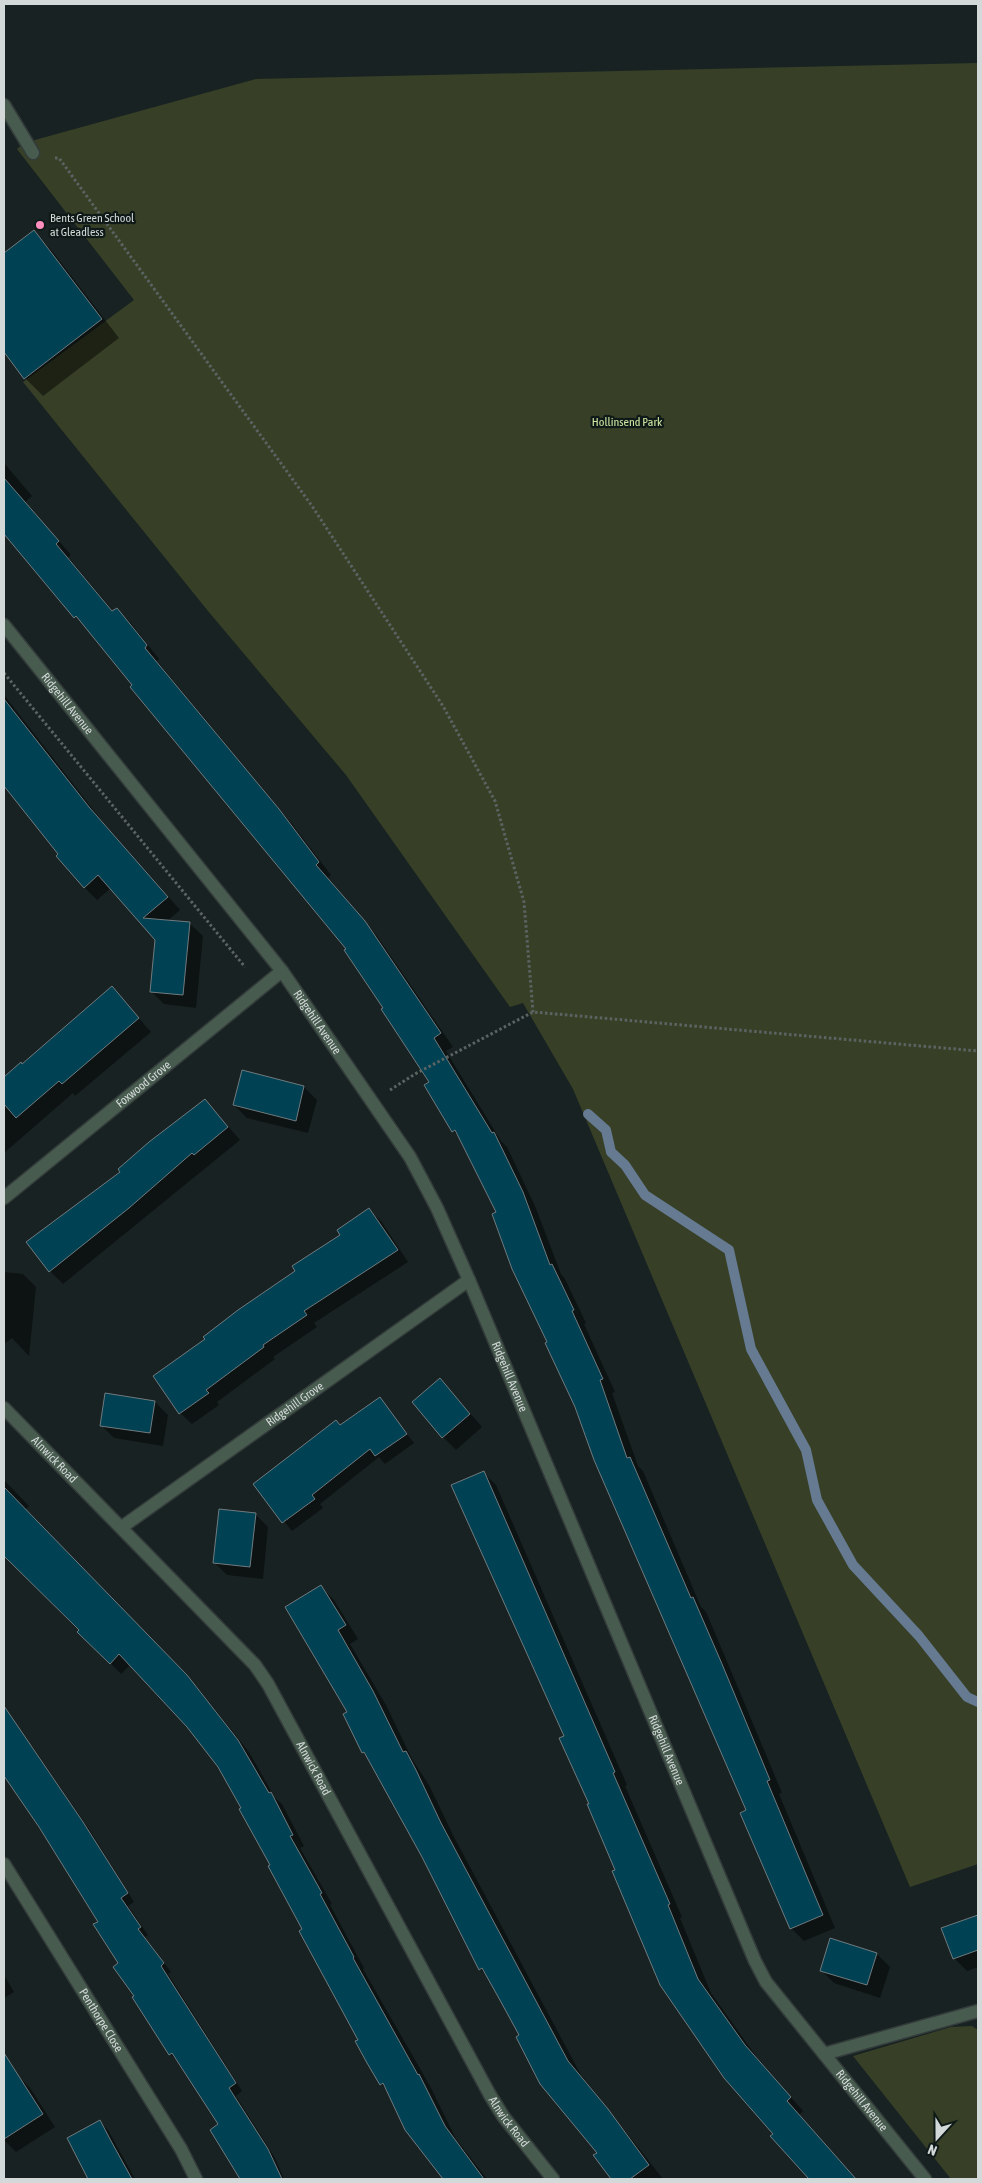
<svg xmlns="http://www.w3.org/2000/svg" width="982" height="2183" viewBox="0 0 982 2183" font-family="'Asap Condensed',sans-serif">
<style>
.green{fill:#374027}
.shadow{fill:#0007}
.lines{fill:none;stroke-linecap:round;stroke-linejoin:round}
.stream{stroke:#667a92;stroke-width:10}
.building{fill:#004254;stroke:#707a7e}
.service-casing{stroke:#333c3b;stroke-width:15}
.minor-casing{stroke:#333c3b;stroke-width:15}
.path{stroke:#5b6363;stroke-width:3;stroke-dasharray:2.5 2.5;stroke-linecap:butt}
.service{stroke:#485b4f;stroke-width:12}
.minor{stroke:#485b4f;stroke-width:12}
.poi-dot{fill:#fd8ebe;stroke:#0f1918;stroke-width:2}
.labels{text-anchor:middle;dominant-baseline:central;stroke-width:4.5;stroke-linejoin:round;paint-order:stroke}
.poi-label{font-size:12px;fill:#d2d9d8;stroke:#0f1918;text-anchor:start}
.park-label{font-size:12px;fill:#cee8a2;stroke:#0f1918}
.street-label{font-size:12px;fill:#d2d9d8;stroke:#0f1918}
</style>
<rect width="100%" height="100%" fill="#192222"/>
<g class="green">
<polygon points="978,63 978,1864 910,1887 573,1089 523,1003 510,1007 346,775 208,611 23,382 134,300 17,149 24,143 256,79"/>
<polygon points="972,2026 978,2030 978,2179 951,2179 853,2056 951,2027"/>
</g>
<g class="shadow">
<polygon points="34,232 52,251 119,338 43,396 25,378 4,350 4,255"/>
<polygon points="4,463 32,496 25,502 71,555 68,557 114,612 117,609 130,622 159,659 157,661 292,824 331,875 328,878 377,936 453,1047 446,1051 501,1141 507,1147 535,1206 561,1274 565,1279 586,1323 584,1324 615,1392 612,1393 638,1466 643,1471 701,1607 706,1612 734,1678 782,1793 779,1794 835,1928 804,1941 791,1928 747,1811 549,1343 498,1213 462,1140 453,1131 430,1082 348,949 88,630 4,532"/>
<polygon points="4,695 102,821 180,910 167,921 190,924 203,936 196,1008 164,1004 151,991 157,939 111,888 97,900 84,887 4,784 4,781 17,771 4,755"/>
<polygon points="112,988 151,1032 75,1096 73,1093 4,1153 4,1079"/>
<polygon points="243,1072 304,1087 317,1100 308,1133 247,1118 234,1105"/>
<polygon points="205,1100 240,1140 63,1284 50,1271 122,1172"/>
<polygon points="369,1210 381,1221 408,1262 314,1323 317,1327 273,1357 275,1359 217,1402 219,1405 192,1424 180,1413 207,1340 342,1235"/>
<polygon points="4,1272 23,1274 36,1287 29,1356 12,1338 4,1344"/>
<polygon points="440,1379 482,1427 456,1450 443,1437"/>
<polygon points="379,1398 414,1443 385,1464 379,1457 320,1504 323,1508 292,1531 254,1484"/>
<polygon points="155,1402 168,1415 163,1446 114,1438 101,1425"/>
<polygon points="483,1472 496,1485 627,1785 625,1786 682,1917 680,1918 711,1993 758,2059 803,2111 799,2115 855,2179 812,2179 772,2136 774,2134 616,1870 565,1736"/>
<polygon points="4,1480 29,1506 25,1510 198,1688 249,1752 275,1798 282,1804 304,1846 300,1848 332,1904 330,1905 364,1968 363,1969 430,2086 456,2139 487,2179 445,2179 408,2131 389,2092 381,2084 360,2040 331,1990 332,1989 304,1929 243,1808 219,1767 179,1714 131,1664 121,1674 4,1555"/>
<polygon points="255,1514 268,1527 263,1579 227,1575 214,1562"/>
<polygon points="321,1587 334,1600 358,1639 350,1644 386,1705 412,1759 429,1785 454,1837 581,2075 663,2179 613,2179 595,2156 599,2153 520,2036 488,1977 480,1969 423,1856 368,1757 363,1752 349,1713"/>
<polygon points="4,1721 32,1746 91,1832 134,1902 128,1906 148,1935 145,1937 171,1972 168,1974 242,2091 236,2096 275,2158 284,2179 241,2179 211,2130 220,2125 178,2062 170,2054 136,1996 99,1922 4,1773"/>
<polygon points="978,1916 978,1967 967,1971 954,1958 943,1929"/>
<polygon points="831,1940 877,1954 890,1967 880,1998 834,1983 821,1970"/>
<polygon points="4,1975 14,1992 4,1998"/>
<polygon points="17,2075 30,2088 55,2127 16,2152 4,2140 4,2083"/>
<polygon points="100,2122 108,2130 135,2179 91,2179 68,2138"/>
</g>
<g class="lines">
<polyline class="stream" points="588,1114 606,1130 611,1152 625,1165 645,1195 729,1250 751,1349 806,1450 817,1500 853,1565 919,1636 967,1697 978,1702"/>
</g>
<g class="building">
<polygon points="34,230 102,319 24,379 4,352 4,253"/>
<polygon points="4,478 59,541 56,544 112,611 117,608 147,645 145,648 279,809 319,862 316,865 365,921 441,1033 434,1038 492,1133 494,1132 523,1192 550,1265 552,1264 574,1310 572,1311 603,1379 600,1380 627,1458 630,1457 691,1598 693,1597 722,1664 770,1780 767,1781 823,1915 790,1929 740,1813 746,1810 594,1460 575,1407 545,1343 547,1342 512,1269 492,1214 496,1212 455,1130 452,1132 424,1085 429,1082 381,1009 383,1008 344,950 346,949 130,687 132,685 76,616 74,618 4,534"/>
<polygon points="4,699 89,807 168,897 143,918 190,922 183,995 150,992 155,940 98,875 84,888 56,856 58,854 4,786"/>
<polygon points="112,986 139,1018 62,1084 59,1081 16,1118 4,1104 4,1077 21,1062 22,1064"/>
<polygon points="242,1070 304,1086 296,1121 233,1105"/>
<polygon points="205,1099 228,1127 194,1155 192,1153 129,1208 49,1272 26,1242 120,1172 118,1169 149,1142"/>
<polygon points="369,1208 398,1250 304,1311 307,1315 263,1345 264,1347 206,1390 209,1393 179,1414 153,1376 205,1339 203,1337 238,1310 295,1271 292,1266 340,1235 337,1230"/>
<polygon points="440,1378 470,1414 442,1438 412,1402"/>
<polygon points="105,1393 155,1401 150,1433 100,1426"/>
<polygon points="380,1397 407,1434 375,1456 370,1449 312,1495 315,1499 282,1523 253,1484 336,1420 340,1425"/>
<polygon points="484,1471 615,1772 613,1773 670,1904 668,1905 698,1979 745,2045 791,2097 787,2101 856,2179 809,2179 770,2136 773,2134 724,2078 660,1985 612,1871 615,1870 587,1804 589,1804 559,1738 564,1736 451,1485"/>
<polygon points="4,1487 187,1675 238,1740 269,1793 271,1792 293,1835 290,1836 322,1893 320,1894 354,1957 353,1958 418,2075 419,2074 445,2126 484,2179 443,2179 405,2130 383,2083 380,2085 367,2063 355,2041 358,2040 299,1931 302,1929 268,1866 270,1865 239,1809 241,1808 218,1767 187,1727 119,1654 110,1664 77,1632 79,1630 4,1556"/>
<polygon points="219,1509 256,1513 250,1567 213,1563"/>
<polygon points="321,1585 346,1625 338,1630 373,1691 403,1752 406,1751 416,1770 441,1823 568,2061 608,2109 649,2165 630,2179 611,2179 593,2155 597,2153 540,2084 516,2037 519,2035 501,2002 482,1968 479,1970 422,1857 364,1752 362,1753 343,1714 347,1712 285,1607"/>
<polygon points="4,1706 83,1822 128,1893 121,1898 141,1927 138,1929 164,1963 161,1966 236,2083 229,2088 268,2149 282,2179 240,2179 210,2130 218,2124 172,2053 169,2055 132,1997 134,1996 113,1967 118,1963 93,1924 98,1922 39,1827 4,1776"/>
<polygon points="978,1915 978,1950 953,1959 941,1928"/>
<polygon points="830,1938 877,1953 867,1985 820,1971"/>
<polygon points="4,2053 43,2114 4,2139"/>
<polygon points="100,2120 111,2141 132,2179 88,2179 67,2138"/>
</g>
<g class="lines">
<g class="service-casing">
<g id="service">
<polyline points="4,105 33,153"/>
<polyline points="824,2054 978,2011"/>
</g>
</g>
<g class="minor-casing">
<g id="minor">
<path id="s1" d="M4 625 282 971 410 1157 437 1208 469 1280 755 1961 766 1982 925 2179"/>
<path id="s2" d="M4 1198 282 971"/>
<path id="s3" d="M4 1408 255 1665 268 1684 490 2095 503 2116 553 2179"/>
<path id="s4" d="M122 1527 469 1280"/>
<path id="s5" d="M4 1864 181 2149 196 2179"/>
</g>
</g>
<g class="path">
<polyline points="55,158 59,158 312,506 443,706 495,801 524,902 533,1012"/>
<polyline points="4,673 245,967"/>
<polyline points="390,1090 415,1074 533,1012 978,1051"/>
</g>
<use href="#service" class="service"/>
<use href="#minor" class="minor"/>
</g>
<circle class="poi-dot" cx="40" cy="225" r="5"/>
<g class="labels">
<g class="poi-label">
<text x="50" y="218">Bents Green School<tspan x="50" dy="14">at Gleadless</tspan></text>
</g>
<g class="park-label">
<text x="627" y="422">Hollinsend Park</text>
</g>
<g class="street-label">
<text stroke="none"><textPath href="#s1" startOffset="101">Ridgehill Avenue</textPath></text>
<text stroke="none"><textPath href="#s1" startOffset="506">Ridgehill Avenue</textPath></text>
<text stroke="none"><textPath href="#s2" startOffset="180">Foxwood Grove</textPath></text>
<text stroke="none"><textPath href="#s1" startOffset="911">Ridgehill Avenue</textPath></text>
<text stroke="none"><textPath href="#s4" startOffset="212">Ridgehill Grove</textPath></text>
<text stroke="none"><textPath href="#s3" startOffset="72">Alnwick Road</textPath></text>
<text stroke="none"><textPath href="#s1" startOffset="1316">Ridgehill Avenue</textPath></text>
<text stroke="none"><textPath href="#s3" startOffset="478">Alnwick Road</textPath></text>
<text stroke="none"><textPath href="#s5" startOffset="184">Penthorpe Close</textPath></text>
<text stroke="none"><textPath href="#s1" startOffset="1721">Ridgehill Avenue</textPath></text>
<text stroke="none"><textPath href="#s3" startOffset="882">Alnwick Road</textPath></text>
</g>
</g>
<rect width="982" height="2183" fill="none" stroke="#d2d9d8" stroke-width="10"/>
<g transform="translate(937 2138) rotate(201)" stroke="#0f1918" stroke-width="4" paint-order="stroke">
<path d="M0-4L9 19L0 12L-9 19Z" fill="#d2d9d8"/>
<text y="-8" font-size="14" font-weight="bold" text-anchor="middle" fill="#d2d9d8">N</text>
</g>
</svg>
